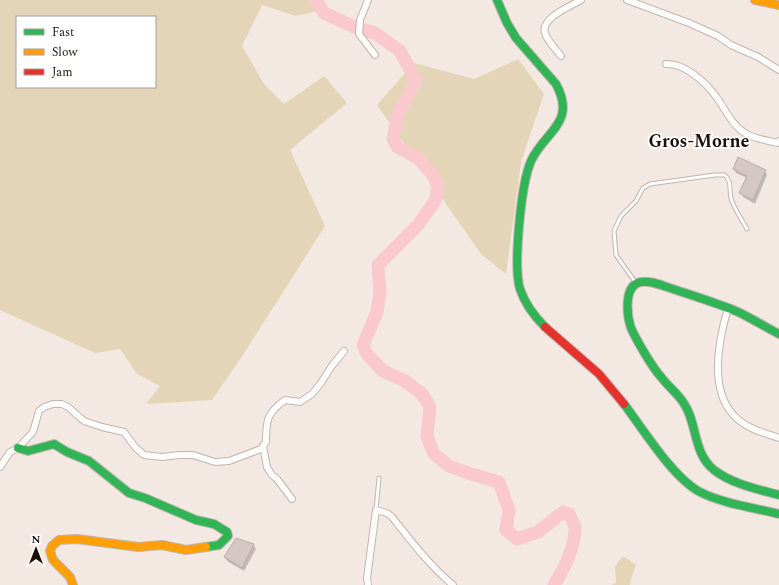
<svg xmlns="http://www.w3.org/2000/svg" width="779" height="585" viewBox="0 0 779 585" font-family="Spectral,serif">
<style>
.green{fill:#e4d4b8;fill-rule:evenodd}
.shadow{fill:#0003}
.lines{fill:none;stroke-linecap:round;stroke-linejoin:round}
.river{stroke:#f9c9cd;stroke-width:13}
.building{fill:#d5c8c4;stroke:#b8aca8}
.lane-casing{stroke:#c1b6b0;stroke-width:5}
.street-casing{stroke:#c1b6b0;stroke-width:8}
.fast-casing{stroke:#c1b6b0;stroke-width:10}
.slow-casing{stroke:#c1b6b0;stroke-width:10}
.jam-casing{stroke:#c1b6b0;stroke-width:10}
.lane{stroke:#fdfcfb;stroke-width:3}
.street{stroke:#fdfcfb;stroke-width:6}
.fast{stroke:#30b455;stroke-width:8}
.slow{stroke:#ff9f0a;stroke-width:8}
.jam{stroke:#e5322d;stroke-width:8}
.labels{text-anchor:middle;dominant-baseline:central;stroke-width:3.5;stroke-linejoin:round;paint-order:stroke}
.district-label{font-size:18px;font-weight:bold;fill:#1b100a;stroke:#fff}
</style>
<rect width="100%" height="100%" fill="#f4e8e2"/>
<g class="green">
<path d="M0 0H323L318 11 296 16 262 5 242 46 264 84 284 104 324 76 347 103 290 150 325 226 243 355 212 400 146 404 160 386 137 374 120 349 95 353 0 310ZM17 17H155V87H17Z"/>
<polygon points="518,59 544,94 521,162 506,274 481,254 377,105 414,63 474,79"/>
<polygon points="623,556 636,565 631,579 630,585 611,585 616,583 615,566"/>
</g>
<g class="shadow">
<polygon points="738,158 765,171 767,175 755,204 743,197 741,193 747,178 736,173 734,169"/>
<polygon points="236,540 254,545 256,549 244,571 227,561 225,557"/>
</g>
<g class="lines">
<path class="river" d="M316 0 324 13 354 27 375 33 400 51 416 80 397 117 393 139 397 147 418 158 432 174 438 186 435 201 418 225 378 265 380 293 377 312 363 345 367 354 383 371 405 381 422 394 430 407 427 437 434 454 449 466 468 473 499 482 509 510 506 530 517 539 538 532 563 512 569 514C571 518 575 524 575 528 575 548 564 569 554 585"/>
</g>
<g class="building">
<polygon points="738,157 766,170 753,200 739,193 747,176 733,169"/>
<polygon points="236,538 254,544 242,568 224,557"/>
</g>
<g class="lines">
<g class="lane-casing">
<g id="lane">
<path d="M636 283 616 255 614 231 621 216 636 201 643 188 650 184 715 175H725C732 182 729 189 731 198 733 207 742 220 747 229"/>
<polyline points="376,510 379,478"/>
</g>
</g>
<g class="street-casing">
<g id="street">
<polyline points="368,0 360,20 359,34 375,55"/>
<polyline points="627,0 689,23 718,36 731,45 758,57 779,70"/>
<path d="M561 56C556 49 547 41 545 33 540 18 571 6 581 0"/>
<path d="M666 64C684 63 704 81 714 94 724 106 731 125 745 133 754 139 766 140 777 143L779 141"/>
<path d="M728 308C718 342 707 396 740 421 751 430 765 433 779 438"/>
<polyline points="263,446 267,467 272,475 277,479 292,499"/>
<path d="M0 467 10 452 18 448 33 432 39 411 44 407 53 404H62L68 407 84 421 102 427 124 432 135 447 144 455 162 457 179 455H193L215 462 229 461 261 449 266 442C266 420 267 413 285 400L300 402 312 394 321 383 331 367 344 351"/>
<path d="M368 585 367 578 376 510 387 513 392 517C411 541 429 565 453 585"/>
</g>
</g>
<g class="fast-casing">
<g id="fast">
<path d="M497 0 507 23 516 38 556 84C577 123 545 131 531 161 521 184 513 266 520 289 525 304 534 316 545 327"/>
<path d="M779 334C763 326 747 315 731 309 713 302 694 296 676 290 665 287 652 280 641 282 623 285 627 316 631 328 637 341 652 367 661 377 668 386 677 393 683 402 698 423 692 452 714 470 732 484 757 489 779 495"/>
<path d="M624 404C643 429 673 478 700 492 721 503 755 508 779 514"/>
<polyline points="18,448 28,451 54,444 67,452 89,461 129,493 145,498 196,520 214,524 227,532 228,536 219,545 206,547"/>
</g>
</g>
<g class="slow-casing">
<g id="slow">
<polyline points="755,0 779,5"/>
<polyline points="73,585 70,577 53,560 50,551 52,546 59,540 77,539 138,547 162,545 186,550 206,547"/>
</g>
</g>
<g class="jam-casing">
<polyline id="jam" points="545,327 599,374 624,404"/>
</g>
<use href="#lane" class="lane"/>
<use href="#street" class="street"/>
<use href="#fast" class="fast"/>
<use href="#slow" class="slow"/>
<use href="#jam" class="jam"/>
</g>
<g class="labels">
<g class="district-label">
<text x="699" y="141">Gros-Morne</text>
</g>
</g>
<rect x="16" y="16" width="140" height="72" fill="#ffffff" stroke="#a49f9d"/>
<rect x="24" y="29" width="20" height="6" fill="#30b455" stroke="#a49f9d"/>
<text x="52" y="36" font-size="12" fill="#1b100a">Fast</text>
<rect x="24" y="49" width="20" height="6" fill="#ff9f0a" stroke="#a49f9d"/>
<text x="52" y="56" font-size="12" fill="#1b100a">Slow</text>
<rect x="24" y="69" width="20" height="6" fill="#e5322d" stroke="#a49f9d"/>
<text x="52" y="76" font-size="12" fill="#1b100a">Jam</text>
<g transform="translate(36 549)" stroke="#ffffff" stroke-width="3" paint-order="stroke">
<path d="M0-3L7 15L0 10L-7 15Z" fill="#1b100a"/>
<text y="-6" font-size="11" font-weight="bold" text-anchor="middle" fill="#1b100a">N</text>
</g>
</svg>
